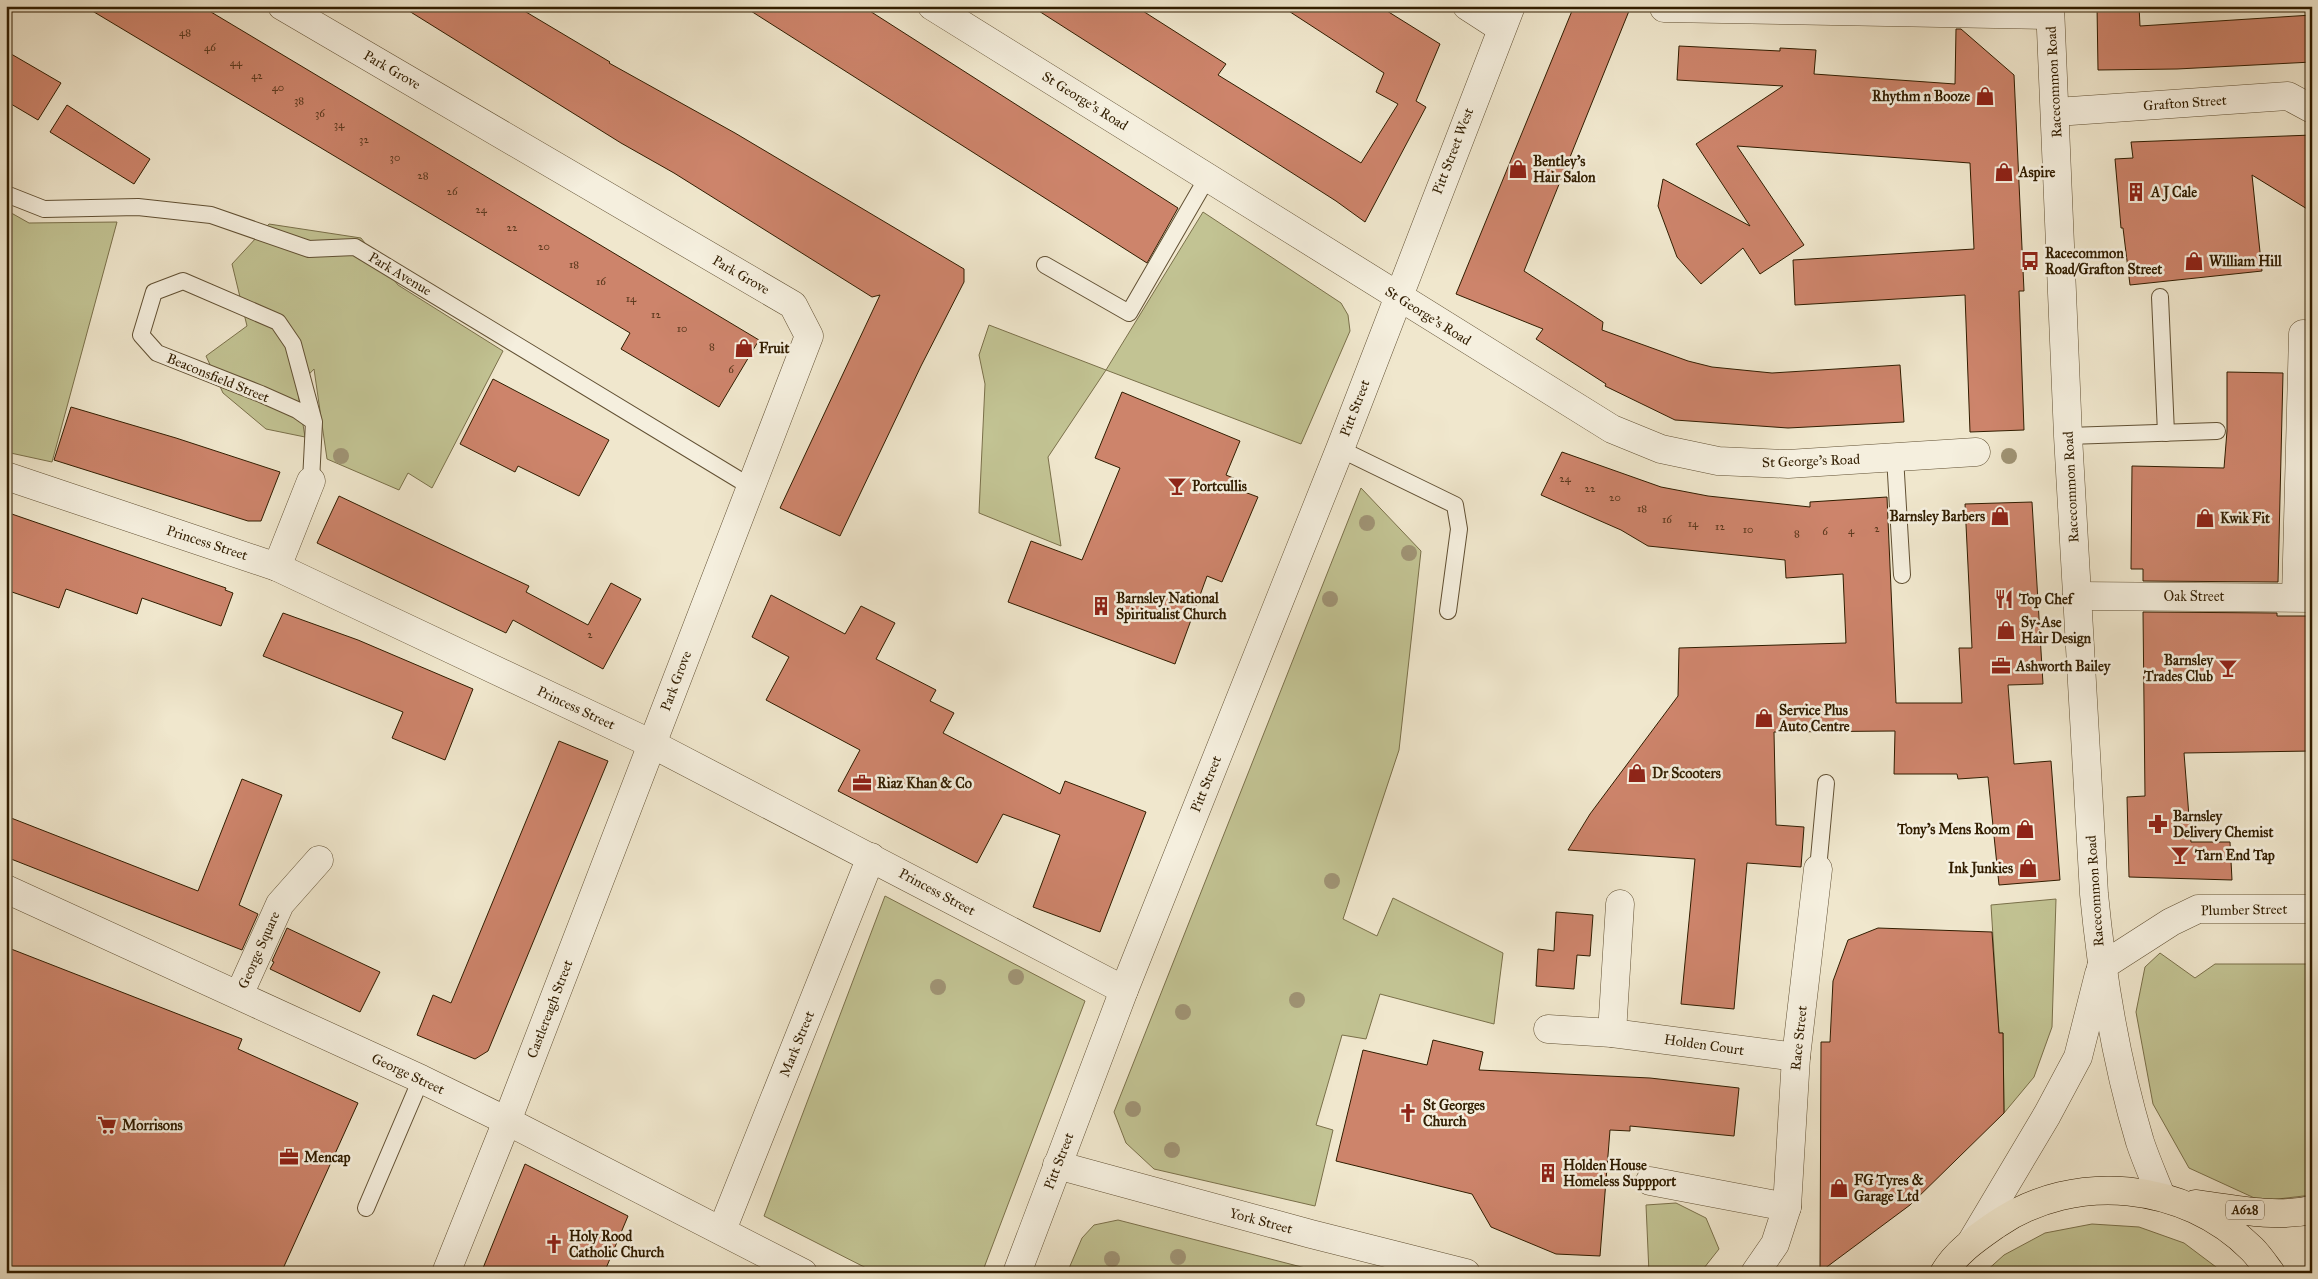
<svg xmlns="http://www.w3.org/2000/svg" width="2318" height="1279" viewBox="0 0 2318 1279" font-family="'IM FELL Great Primer',serif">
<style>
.green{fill:#c2c393;stroke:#7a704a}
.building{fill:#cd846b;stroke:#311d00}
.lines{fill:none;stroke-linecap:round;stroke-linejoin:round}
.service-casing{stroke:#615033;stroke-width:18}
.minor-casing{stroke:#615033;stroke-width:29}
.tertiary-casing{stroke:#615033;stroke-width:29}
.trunk-casing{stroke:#311d00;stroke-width:29}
.service{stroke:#f5efde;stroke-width:16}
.minor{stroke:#f5efde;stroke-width:28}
.tertiary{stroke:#f5efde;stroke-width:28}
.trunk{stroke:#f0e7cd;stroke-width:28}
.tree{fill:#9f9374}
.labels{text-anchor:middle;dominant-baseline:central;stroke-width:5;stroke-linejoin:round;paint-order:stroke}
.number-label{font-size:11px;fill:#58371b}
.shield{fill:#f5efde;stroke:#6c5c43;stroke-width:1}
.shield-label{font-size:12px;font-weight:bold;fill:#311d00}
.street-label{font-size:14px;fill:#311d00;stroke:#f5efde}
.poi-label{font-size:14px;font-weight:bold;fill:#311d00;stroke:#f5efde;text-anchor:start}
</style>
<rect width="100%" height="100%" fill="#f0e7cd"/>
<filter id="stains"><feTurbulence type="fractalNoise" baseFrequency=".004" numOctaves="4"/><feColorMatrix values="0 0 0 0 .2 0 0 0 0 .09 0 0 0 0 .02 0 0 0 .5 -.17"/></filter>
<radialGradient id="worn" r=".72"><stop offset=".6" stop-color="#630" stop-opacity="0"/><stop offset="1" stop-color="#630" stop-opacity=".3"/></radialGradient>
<g class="green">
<polygon points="6,210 29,223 117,222 52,462 6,452"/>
<polygon points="1203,212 1341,303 1348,315 1350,331 1301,444 1106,370 1048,457 1061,546 979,513 985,384 979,355 989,325 1106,370"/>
<polygon points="269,224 361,238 398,285 503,351 432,488 408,473 399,490 327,459 314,369 297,387 305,437 266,429 223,393 206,356 247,326 232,264"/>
<polygon points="1361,488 1421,551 1399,750 1343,919 1377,936 1393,898 1503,953 1494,1024 1380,994 1366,1039 1342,1035 1316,1125 1333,1130 1315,1206 1154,1169 1126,1143 1114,1112"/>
<polygon points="885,896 1085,1001 982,1273 876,1273 764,1216"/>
<polygon points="2056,899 2052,1027 2034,1077 2004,1113 2003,1033 1999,1033 1991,905"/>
<polygon points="2160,953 2195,978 2215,964 2312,964 2312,1195 2261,1201 2189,1168 2153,1104 2136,1012 2145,967"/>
<polygon points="1676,1203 1706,1218 1719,1249 1700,1273 1649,1273 1646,1205"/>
<polygon points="1118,1220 1325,1273 1067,1273 1082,1238 1094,1225"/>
<polygon points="2092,1224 2139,1227 2184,1243 2224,1273 1984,1273 2004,1255 2045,1233"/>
</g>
<g class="building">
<polygon points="84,6 201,6 759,340 719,407 621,349 630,333"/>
<polygon points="401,6 516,6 610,62 609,63 735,133 964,269 964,282 921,366 840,536 780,508 880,295 872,297 674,173 621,143"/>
<polygon points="743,6 862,6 1178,208 1147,263"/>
<polygon points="1031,6 1135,6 1226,64 1218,75 1361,163 1398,104 1376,92 1384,73 1281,6 1379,6 1440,44 1416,101 1426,107 1365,222 1336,201"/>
<polygon points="1574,6 1631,6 1524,271 1603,322 1602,330 1688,361 1712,367 1772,373 1900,365 1904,422 1788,428 1675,420 1605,386 1606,384 1536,339 1543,329 1456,294"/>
<polygon points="2097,6 2139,6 2140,26 2312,15 2312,62 2177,69 2098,70"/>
<polygon points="1956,29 1961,29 2014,75 2024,291 2019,291 2024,430 1970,432 1965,295 1795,305 1793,260 1974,249 1970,163 1737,146 1804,245 1760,274 1743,248 1701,284 1677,257 1658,206 1663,179 1750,226 1696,144 1783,86 1677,80 1679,46 1780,51 1780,48 1816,50 1814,74 1955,84"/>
<polygon points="6,51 61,83 38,120 6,101"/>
<polygon points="67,105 150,159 134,184 50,132"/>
<polygon points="2312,135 2312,212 2252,175 2262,271 2130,285 2123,228 2121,228 2115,159 2133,158 2131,142"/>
<polygon points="2227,372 2283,373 2278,582 2143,581 2143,569 2131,569 2132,466 2224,468 2227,431"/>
<polygon points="493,379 609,440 579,496 518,466 515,472 460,444"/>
<polygon points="1122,392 1240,441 1226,475 1243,482 1239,490 1258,497 1222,582 1207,576 1175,664 1008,602 1031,541 1082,560 1120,468 1095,458"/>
<polygon points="71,407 176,438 280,472 261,521 248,521 54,460"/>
<polygon points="1562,452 1661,487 1708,496 1810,507 1810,502 1887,497 1896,703 1962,703 1959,648 1972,648 1965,504 2032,502 2043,684 2008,685 2014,764 2051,761 2060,880 1999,885 1988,777 1958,779 1957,774 1894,774 1895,731 1774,732 1776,825 1804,827 1801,867 1747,863 1734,1009 1681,1004 1695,859 1568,850 1590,814 1678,696 1679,648 1846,643 1843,574 1786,578 1785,560 1648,546 1621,530 1541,495"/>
<polygon points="339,496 529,586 526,592 588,625 611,583 641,599 603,669 513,620 506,633 317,543"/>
<polygon points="6,512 226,588 225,590 233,593 221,626 142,598 137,614 66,589 59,608 6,590"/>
<polygon points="771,595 845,634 861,606 895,623 876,659 936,690 930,701 954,713 943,733 1060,794 1065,781 1146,812 1100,932 1033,907 1060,835 1003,814 977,863 838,791 860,750 766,700 789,657 752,637"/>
<polygon points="2143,612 2277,613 2277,616 2312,616 2312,751 2184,753 2191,842 2230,842 2232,880 2129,877 2127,797 2145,796"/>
<polygon points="283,613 358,640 473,689 445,760 392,738 403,712 263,656"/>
<polygon points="559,741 608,761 488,1051 475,1059 417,1035 433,995 451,1003"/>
<polygon points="242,779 282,795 239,905 258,914 242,950 6,857 6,816 198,891"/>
<polygon points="1556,912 1593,915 1590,956 1577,955 1574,989 1536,986 1538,949 1554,951"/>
<polygon points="287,928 380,972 360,1012 270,969 274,962 272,961"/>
<polygon points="1878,928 1992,932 1999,1033 2003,1033 2004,1113 1910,1205 1820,1272 1821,1042 1830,1042 1833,981 1848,940"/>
<polygon points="6,947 242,1039 238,1049 358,1103 281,1273 6,1273"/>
<polygon points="1433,1040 1483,1052 1479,1070 1650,1078 1739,1088 1734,1136 1630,1126 1630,1131 1610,1130 1600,1256 1556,1254 1491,1227 1472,1194 1336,1161 1363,1050 1427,1065"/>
<polygon points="525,1164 628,1216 604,1273 481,1273"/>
</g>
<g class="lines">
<g class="service-casing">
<g id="service">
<polyline points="6,194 44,209 138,207 211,215 309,249 355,247 751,487"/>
<polyline points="1045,265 1129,313 1207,178"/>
<polyline points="2160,297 2166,433"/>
<polyline points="2068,436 2217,431"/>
<polyline points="1340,449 1455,505 1459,529 1448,611"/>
<polyline points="1895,457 1902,575"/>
<polyline points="311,481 314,422 297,410 261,394 157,353 141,335 154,292 183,281 278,322 293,344 314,422"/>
<polyline points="1818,869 1826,783"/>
<polyline points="366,1208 421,1079"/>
</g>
</g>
<g class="minor-casing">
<g id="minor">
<polyline points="282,6 793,305 809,336 507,1121 446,1273"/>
<polyline points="932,6 1612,429 1661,449 1718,461 1788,464 1976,452"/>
<polyline points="1467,6 1501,28"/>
<polyline points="1664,8 2050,15"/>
<polyline points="2056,112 2288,96 2312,109"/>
<polyline points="6,476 277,567 652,744 1124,990"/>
<polyline points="277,567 311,481"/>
<polyline points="2077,596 2312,598"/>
<polyline points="2296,597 2303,334"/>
<polyline points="6,889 421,1079 507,1121 803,1273"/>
<polyline points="2101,967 2171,922 2198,909 2312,909"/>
<polyline points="239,995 280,904 319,860"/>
<polyline points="1548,1029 1612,1033 1796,1057"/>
<polyline points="1612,1033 1620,904"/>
<polyline points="1057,1165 1311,1234 1466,1273"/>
<polyline points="1650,1181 1787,1207"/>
<polyline points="722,1230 871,857"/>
<polyline points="1017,1273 1124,990 1340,449 1511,6"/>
<polyline points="1755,1273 1775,1244 1787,1207 1796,1057 1818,869"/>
</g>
</g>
<g class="tertiary-casing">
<g id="tertiary">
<path d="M2050 6 2068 436 2094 894C2102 977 2116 1062 2140 1142 2146 1160 2154 1178 2161 1196"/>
<polyline points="1972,1241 2047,1115 2078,1057 2099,974"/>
</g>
</g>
<g class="trunk-casing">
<g id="trunk">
<path d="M2195 1204C2233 1209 2274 1218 2312 1210"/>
<path d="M1944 1273C1956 1252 1977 1238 1997 1224 2075 1171 2185 1182 2252 1249 2259 1256 2265 1265 2271 1273"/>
</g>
</g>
<use href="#service" class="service"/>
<use href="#minor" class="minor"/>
<use href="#tertiary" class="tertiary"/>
<use href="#trunk" class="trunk"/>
</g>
<g class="tree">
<circle cx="341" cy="456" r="8"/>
<circle cx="2009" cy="456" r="8"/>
<circle cx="1367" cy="523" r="8"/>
<circle cx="1409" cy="553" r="8"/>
<circle cx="1330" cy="599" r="8"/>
<circle cx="1332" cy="881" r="8"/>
<circle cx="1016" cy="977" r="8"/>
<circle cx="938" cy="987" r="8"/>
<circle cx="1297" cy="1000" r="8"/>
<circle cx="1183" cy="1012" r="8"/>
<circle cx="1133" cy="1109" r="8"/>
<circle cx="1172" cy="1150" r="8"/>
<circle cx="1178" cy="1257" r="8"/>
<circle cx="1112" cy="1259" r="8"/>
</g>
<defs>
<g id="shop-bare" transform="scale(1.5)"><path d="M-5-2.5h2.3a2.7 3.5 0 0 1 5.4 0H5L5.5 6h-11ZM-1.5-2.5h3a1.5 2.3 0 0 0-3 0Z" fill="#8f2418" stroke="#f5efde" stroke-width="2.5" paint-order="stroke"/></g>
<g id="building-bare" transform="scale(1.5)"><path d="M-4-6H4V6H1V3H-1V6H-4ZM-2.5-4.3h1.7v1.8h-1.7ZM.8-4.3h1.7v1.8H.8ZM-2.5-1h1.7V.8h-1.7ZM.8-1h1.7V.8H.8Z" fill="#8f2418" stroke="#f5efde" stroke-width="2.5" paint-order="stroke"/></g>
<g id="bus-bare" transform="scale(1.5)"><path d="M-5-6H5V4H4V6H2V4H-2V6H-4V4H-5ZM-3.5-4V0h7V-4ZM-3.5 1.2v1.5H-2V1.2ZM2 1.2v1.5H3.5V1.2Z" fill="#8f2418" stroke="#f5efde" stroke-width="2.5" paint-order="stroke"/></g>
<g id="bar-bare" transform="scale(1.5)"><path d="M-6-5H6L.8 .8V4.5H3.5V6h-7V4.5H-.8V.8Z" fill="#8f2418" stroke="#f5efde" stroke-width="2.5" paint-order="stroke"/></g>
<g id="restaurant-bare" transform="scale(1.5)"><path d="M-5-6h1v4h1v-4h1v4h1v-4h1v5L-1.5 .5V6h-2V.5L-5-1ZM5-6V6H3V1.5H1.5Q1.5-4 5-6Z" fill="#8f2418" stroke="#f5efde" stroke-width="2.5" paint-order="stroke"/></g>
<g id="office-bare" transform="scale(1.5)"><path d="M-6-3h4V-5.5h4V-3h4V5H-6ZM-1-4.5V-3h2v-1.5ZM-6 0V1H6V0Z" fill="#8f2418" stroke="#f5efde" stroke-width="2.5" paint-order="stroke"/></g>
<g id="pharmacy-bare" transform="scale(1.5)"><path d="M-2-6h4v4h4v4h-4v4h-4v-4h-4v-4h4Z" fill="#8f2418" stroke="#f5efde" stroke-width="2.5" paint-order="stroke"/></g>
<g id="church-bare" transform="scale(1.5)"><path d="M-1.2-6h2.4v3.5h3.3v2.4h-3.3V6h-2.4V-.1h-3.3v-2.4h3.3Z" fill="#8f2418" stroke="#f5efde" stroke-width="2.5" paint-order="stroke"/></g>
<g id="supermarket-bare" transform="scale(1.5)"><path d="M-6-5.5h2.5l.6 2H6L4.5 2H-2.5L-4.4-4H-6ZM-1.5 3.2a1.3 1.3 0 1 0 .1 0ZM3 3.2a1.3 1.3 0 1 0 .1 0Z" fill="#8f2418" stroke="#f5efde" stroke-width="2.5" paint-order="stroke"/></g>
</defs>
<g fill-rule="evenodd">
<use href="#shop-bare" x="1985" y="96"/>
<use href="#shop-bare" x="1518" y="169"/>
<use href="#shop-bare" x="2004" y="172"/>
<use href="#building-bare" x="2136" y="192"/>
<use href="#bus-bare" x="2030" y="261"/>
<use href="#shop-bare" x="2194" y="261"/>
<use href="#shop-bare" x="744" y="348"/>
<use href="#bar-bare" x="1177" y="486"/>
<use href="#shop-bare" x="2000" y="516"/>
<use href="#shop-bare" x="2205" y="518"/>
<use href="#restaurant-bare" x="2004" y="599"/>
<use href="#building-bare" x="1101" y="606"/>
<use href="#shop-bare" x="2006" y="630"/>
<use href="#office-bare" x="2001" y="666"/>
<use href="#bar-bare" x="2228" y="668"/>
<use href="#shop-bare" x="1764" y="718"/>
<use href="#shop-bare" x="1637" y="773"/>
<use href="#office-bare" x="862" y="783"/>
<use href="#pharmacy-bare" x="2158" y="824"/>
<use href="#shop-bare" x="2025" y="829"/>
<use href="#bar-bare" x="2180" y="855"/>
<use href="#shop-bare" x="2028" y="868"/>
<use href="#church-bare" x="1408" y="1113"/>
<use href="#supermarket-bare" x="107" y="1125"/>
<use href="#office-bare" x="289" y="1157"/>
<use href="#building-bare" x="1548" y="1173"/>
<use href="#shop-bare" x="1839" y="1188"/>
<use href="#church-bare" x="554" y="1244"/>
</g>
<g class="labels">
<g class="number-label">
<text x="185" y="32">48</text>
<text x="210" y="47">46</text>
<text x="236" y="62">44</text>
<text x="257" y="75">42</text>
<text x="278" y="87">40</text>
<text x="299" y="100">38</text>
<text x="320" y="113">36</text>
<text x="339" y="124">34</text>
<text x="364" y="139">32</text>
<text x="395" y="157">30</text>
<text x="423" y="175">28</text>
<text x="452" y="191">26</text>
<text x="481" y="209">24</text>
<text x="512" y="227">22</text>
<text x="544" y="246">20</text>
<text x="574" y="264">18</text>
<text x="601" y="281">16</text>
<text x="631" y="298">14</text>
<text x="656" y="314">12</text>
<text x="682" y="328">10</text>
<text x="712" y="346">8</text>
<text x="731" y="369">6</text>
<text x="1565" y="478">24</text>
<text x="1590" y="488">22</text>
<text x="1615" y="497">20</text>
<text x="1642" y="508">18</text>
<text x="1667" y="519">16</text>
<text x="1693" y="523">14</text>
<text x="1720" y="526">12</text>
<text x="1877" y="528">2</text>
<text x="1748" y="529">10</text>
<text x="1851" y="530">4</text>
<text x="1825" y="531">6</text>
<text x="1797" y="533">8</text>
<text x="590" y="634">2</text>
</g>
<rect class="shield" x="2226" y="1200.5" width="38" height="19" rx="4"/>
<g class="shield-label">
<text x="2245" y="1210">A628</text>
</g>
<g class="street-label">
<text transform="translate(392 70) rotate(30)">Park Grove</text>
<text transform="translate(2054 82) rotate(-93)">Racecommon Road</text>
<text transform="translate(1085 101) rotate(32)">St George's Road</text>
<text transform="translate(2185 103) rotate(-4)">Grafton Street</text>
<text transform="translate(1453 151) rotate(-69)">Pitt Street West</text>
<text transform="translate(400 274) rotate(31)">Park Avenue</text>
<text transform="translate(741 275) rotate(30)">Park Grove</text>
<text transform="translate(1428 316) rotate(32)">St George's Road</text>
<text transform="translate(218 378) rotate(22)">Beaconsfield Street</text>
<text transform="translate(1355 408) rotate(-69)">Pitt Street</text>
<text transform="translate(1811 461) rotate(-2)">St George's Road</text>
<text transform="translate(2071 487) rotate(-93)">Racecommon Road</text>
<text transform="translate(207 543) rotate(18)">Princess Street</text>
<text x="2194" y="596">Oak Street</text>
<text transform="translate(676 681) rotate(-69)">Park Grove</text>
<text transform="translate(576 708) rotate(25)">Princess Street</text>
<text transform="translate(1206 784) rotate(-68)">Pitt Street</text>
<text transform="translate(2095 891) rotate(-94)">Racecommon Road</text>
<text transform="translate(937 892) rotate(28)">Princess Street</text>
<text transform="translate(2244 910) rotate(-1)">Plumber Street</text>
<text transform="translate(259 950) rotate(-66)">George Square</text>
<text transform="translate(550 1009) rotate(-69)">Castlereagh Street</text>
<text transform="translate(1799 1038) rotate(-84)">Race Street</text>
<text transform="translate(797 1044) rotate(-68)">Mark Street</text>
<text transform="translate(1704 1045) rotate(8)">Holden Court</text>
<text transform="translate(408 1074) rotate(25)">George Street</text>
<text transform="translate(1059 1161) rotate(-69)">Pitt Street</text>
<text transform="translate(1261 1221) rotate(15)">York Street</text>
</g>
<g class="poi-label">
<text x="1970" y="96" text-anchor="end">Rhythm n Booze</text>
<text x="1533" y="161">Bentley's<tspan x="1533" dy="16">Hair Salon</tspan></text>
<text x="2019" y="172">Aspire</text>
<text x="2151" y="192">A J Cale</text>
<text x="2045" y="253">Racecommon<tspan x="2045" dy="16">Road/Grafton Street</tspan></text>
<text x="2209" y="261">William Hill</text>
<text x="759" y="348">Fruit</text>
<text x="1192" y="486">Portcullis</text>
<text x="1985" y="516" text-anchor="end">Barnsley Barbers</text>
<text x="2220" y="518">Kwik Fit</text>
<text x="1116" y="598">Barnsley National<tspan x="1116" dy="16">Spiritualist Church</tspan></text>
<text x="2019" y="599">Top Chef</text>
<text x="2021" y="622">Sy-Ase<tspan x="2021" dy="16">Hair Design</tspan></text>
<text x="2213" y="660" text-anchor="end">Barnsley<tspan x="2213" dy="16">Trades Club</tspan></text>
<text x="2016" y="666">Ashworth Bailey</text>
<text x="1779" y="710">Service Plus<tspan x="1779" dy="16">Auto Centre</tspan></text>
<text x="1652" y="773">Dr Scooters</text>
<text x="877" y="783">Riaz Khan &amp; Co</text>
<text x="2173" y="816">Barnsley<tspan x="2173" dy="16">Delivery Chemist</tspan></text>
<text x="2010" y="829" text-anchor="end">Tony's Mens Room</text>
<text x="2195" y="855">Tarn End Tap</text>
<text x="2013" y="868" text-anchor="end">Ink Junkies</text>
<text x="1423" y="1105">St Georges<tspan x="1423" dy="16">Church</tspan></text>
<text x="122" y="1125">Morrisons</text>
<text x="304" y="1157">Mencap</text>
<text x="1563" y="1165">Holden House<tspan x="1563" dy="16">Homeless Suppport</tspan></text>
<text x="1854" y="1180">FG Tyres &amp;<tspan x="1854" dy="16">Garage Ltd</tspan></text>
<text x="569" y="1236">Holy Rood<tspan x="569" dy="16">Catholic Church</tspan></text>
</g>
</g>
<rect width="2318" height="1279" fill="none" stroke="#f0e7cd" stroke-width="25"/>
<rect x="8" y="8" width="2303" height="1264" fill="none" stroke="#311d00" stroke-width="2.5"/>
<rect x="12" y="12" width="2293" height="1254" fill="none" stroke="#311d00"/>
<rect width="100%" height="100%" filter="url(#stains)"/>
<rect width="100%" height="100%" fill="url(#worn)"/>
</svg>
